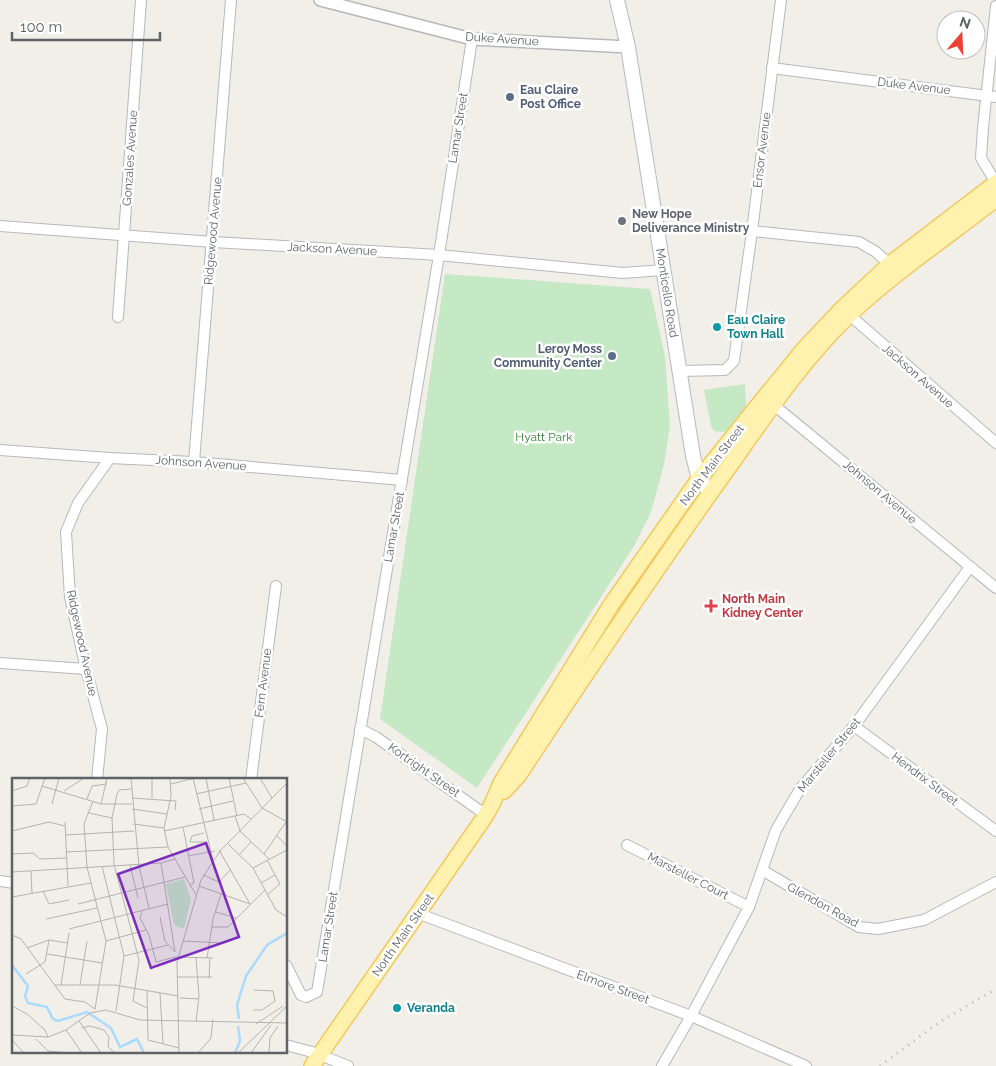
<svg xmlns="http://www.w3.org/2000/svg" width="996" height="1066" viewBox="0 0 996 1066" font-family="Raleway,sans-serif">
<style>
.green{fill:#c5e8c5}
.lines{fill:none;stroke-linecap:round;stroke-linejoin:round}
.minor-casing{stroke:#b5b8bc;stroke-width:12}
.tertiary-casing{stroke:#b5b8bc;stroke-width:14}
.secondary-casing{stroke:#b6babf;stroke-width:16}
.primary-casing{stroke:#f2c960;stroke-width:18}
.minor{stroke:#fff;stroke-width:10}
.tertiary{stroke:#fff;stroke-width:11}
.secondary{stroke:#fff;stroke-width:14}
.primary{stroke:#fff2af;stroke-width:15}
.rail{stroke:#b6b7b8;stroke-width:3;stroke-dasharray:1 6;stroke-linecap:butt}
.service-dot{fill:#5c6f8a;stroke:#fff;stroke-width:2}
.worship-dot{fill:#6b7280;stroke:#fff;stroke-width:2}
.culture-dot{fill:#0f9aa8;stroke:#fff;stroke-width:2}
.health-dot{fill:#e0444e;stroke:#fff;stroke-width:2}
.labels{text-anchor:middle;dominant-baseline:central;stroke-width:5;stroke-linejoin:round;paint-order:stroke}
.street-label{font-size:12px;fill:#5f6368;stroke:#fff}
.service-label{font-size:12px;font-weight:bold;fill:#4e5e75;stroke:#fff;text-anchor:start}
.worship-label{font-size:12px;font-weight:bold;fill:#5b616d;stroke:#fff;text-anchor:start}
.culture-label{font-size:12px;font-weight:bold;fill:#0d838f;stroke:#fff;text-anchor:start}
.park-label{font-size:12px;fill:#348238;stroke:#fff}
.health-label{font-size:12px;font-weight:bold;fill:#be3a42;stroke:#fff;text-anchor:start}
.inset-river{fill:none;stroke:#aadaff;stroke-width:2.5}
.inset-road{fill:none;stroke:#b3b3b1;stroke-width:1}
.view{fill:#7b2cbf;fill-opacity:0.15;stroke:#7b2cbf;stroke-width:2.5}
.inset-edge{fill:none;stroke:#5f6368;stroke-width:2.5}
</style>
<rect width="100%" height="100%" fill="#f1efe8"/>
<g class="green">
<polygon points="445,274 650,289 665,356 670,426 664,464 651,512 634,546 477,788 380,719"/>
<polygon points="745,384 746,407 729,430 723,432 714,431 711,426 704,390"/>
</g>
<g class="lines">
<g class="minor-casing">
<g id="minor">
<polyline points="996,6 983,128 981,158 996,183"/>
<polyline points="772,68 996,97"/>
<polyline points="0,226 213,242 439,255 623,273 663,270"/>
<polyline points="752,231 859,242 876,252 894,268"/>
<polyline points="845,311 996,443"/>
<polyline points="118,317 141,0"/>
<polyline points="680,371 725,370 734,361 752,231 781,0"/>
<polyline points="769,401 996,588"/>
<polyline points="0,450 110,458 194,462 402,480"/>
<polyline points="194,462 231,0"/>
<polyline points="0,663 86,669"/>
<polyline points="854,726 996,831"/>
<polyline points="360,729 376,737 486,815"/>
<polyline points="97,780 102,729 86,669 70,597 66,532 78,503 110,458"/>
<polyline points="251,780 276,586"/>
<polyline points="627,845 749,907"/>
<polyline points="762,870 859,927 878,929 924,920 996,882"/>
<polyline points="0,881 14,883"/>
<polyline points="417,913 691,1016 806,1066"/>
<polyline points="286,965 301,995 306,997 317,992 439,255 472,39"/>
<polyline points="286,1045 312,1052 348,1066"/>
<polyline points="662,1066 691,1016 749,907 776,830 800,789 854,726 970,567"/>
</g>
</g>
<g class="tertiary-casing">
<polyline id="tertiary" points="320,0 472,39 628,47"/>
</g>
<g class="secondary-casing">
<polyline id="secondary" points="617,0 628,47 693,456 699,479 711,493"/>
</g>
<g class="primary-casing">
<g id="primary">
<path d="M504 791 518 776C584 676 651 576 721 478 761 422 800 362 850 314 895 272 947 237 996 199"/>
<polyline points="312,1066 486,815 493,802 501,783 611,605 699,479 765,397 805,348 843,308 890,264 996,183"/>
</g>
</g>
<use href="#minor" class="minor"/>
<use href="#tertiary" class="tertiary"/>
<use href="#secondary" class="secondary"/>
<use href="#primary" class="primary"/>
<polyline class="rail" points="880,1066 941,1021 996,989"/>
</g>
<g class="service-dot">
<circle cx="510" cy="97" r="5"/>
<circle cx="612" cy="356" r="5"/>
</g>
<circle class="worship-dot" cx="622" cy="221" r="5"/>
<g class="culture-dot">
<circle cx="717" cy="327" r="5"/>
<circle cx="397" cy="1008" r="5"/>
</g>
<path class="health-dot" d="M708.5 598.5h5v5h5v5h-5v5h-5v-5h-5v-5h5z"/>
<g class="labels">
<g class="street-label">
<text transform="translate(502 39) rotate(4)">Duke Avenue</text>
<text transform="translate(914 86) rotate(7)">Duke Avenue</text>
<text transform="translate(458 128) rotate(-81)">Lamar Street</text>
<text transform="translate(762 150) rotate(-83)">Ensor Avenue</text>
<text transform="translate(130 158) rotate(-86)">Gonzales Avenue</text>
<text transform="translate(213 231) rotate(-85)">Ridgewood Avenue</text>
<text transform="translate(332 249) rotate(3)">Jackson Avenue</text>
<text transform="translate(667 293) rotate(81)">Monticello Road</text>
<text transform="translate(918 376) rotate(41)">Jackson Avenue</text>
<text transform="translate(201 463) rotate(4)">Johnson Avenue</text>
<text transform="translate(712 465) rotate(-53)">North Main Street</text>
<text transform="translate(880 492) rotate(40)">Johnson Avenue</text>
<text transform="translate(394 527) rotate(-80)">Lamar Street</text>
<text transform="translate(82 643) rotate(78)">Ridgewood Avenue</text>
<text transform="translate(263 683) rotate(-83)">Fern Avenue</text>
<text transform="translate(829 755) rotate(-51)">Marsteller Street</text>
<text transform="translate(424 770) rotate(35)">Kortright Street</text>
<text transform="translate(925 779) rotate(37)">Hendrix Street</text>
<text transform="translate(688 876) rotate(27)">Marsteller Court</text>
<text transform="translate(823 905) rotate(29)">Glendon Road</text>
<text transform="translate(328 927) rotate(-81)">Lamar Street</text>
<text transform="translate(403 935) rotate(-55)">North Main Street</text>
<text transform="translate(613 987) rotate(20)">Elmore Street</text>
</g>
<g class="service-label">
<text x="520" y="90">Eau Claire<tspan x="520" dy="14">Post Office</tspan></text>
<text x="602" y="349" text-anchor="end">Leroy Moss<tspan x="602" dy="14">Community Center</tspan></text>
</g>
<g class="worship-label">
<text x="632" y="214">New Hope<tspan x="632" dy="14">Deliverance Ministry</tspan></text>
</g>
<g class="culture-label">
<text x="727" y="320">Eau Claire<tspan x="727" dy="14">Town Hall</tspan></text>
<text x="407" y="1008">Veranda</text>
</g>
<g class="park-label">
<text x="544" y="437">Hyatt Park</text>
</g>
<g class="health-label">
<text x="722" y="599">North Main<tspan x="722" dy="14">Kidney Center</tspan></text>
</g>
</g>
<g transform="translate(12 778)">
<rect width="275" height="275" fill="#f1efe8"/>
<path d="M172 101 179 121 172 151 162 147 154 106Z" fill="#c5e8c5"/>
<path class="inset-river" d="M0 187 16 208 13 218 16 225 35 229 41 241 46 243 75 234 99 250 108 269 125 261 132 275M227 241 225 227 234 198 255 167 275 155M223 275 228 263 226 248"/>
<path class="inset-road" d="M102 0 119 1M119 0 127 88 137 130M158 0 159 18 152 50 156 69 184 117M181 0 201 82M194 0 202 42M217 0 225 38M231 0 250 30 275 44M248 0 260 20M159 6 183 0M30 8 89 26H120M119 11 107 12 105 16 100 40 102 86 127 182 121 223 135 230M0 13 15 8 18 0M52 13 72 0M184 16 234 5M120 20 164 23 163 32M140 20V0M75 21 80 8 95 6M40 26 47 0M89 26 95 0M0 28 24 26 33 0M120 31 155 36M187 31 221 23M77 35 100 40M223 38 228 53 257 81M53 44 56 108M121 46 152 50M171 49 182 105 178 107M0 53 37 44 53 48M152 53 232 36 239 41M192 55 180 58 178 64H194M54 57 122 53M264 57 275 68M215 65 241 90 264 132 275 139M207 72 238 126M54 74 156 69M0 76 21 75 28 81 55 80M252 76 274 44M227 77 239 64M176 78 203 73M255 82 268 106 255 117M149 85 163 174M118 87 126 120M90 88 112 178 104 233M241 90 275 72M19 93 20 115M0 94 149 85 163 81M191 97 207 104 219 91M249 105 263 97M187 108 238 126M31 113 37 126 57 122M0 119 79 105M66 126 173 99M130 133 128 140 137 157 144 184 163 179 201 180M204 134 224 140M148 139 153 163 163 174M34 141 85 130M200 149H216L253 112M57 151 156 126M0 157 9 161 53 221 73 224 83 231 94 163 75 89 72 46 81 23M94 163 134 152M171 163 211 165M15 170 37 162 56 165M35 176 90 185M112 178 156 167M195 180 201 141 209 116M14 196 33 184 37 162M165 199H200M197 200 198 180M43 207H103L166 218M49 207 57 155M68 207 75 163M135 212 136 262 167 270M148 215 151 265M168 220 187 221M0 228 15 236 33 252 36 259M241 232H250L263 223 261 213 242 212M67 243 89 275M184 244 187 218 184 180M244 246 271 228M70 250 78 248 92 252 97 259 96 269 103 275M54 252 70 275M0 257 36 259 54 252 78 235 94 232 128 242 275 245M24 261 36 273 55 275M0 262 12 275M167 275 165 184 189 102 208 73 275 5M186 275 199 260 201 241M226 275 275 228M239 275 259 247M257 275 258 260 266 248"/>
<path class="view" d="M194 65 227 159 139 190 106 96Z"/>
<rect width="275" height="275" class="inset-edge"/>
</g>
<g transform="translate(961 35) rotate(19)"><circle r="24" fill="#ffffff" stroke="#bfc1c3"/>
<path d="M0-4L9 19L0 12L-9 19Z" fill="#ea4335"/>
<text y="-8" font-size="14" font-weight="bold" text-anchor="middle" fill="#5f6368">N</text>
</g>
<path d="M12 32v8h148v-8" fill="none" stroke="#5f6368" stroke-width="2.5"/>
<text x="20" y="32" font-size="15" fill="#5f6368" stroke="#ffffff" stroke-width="4" paint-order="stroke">100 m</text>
</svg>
